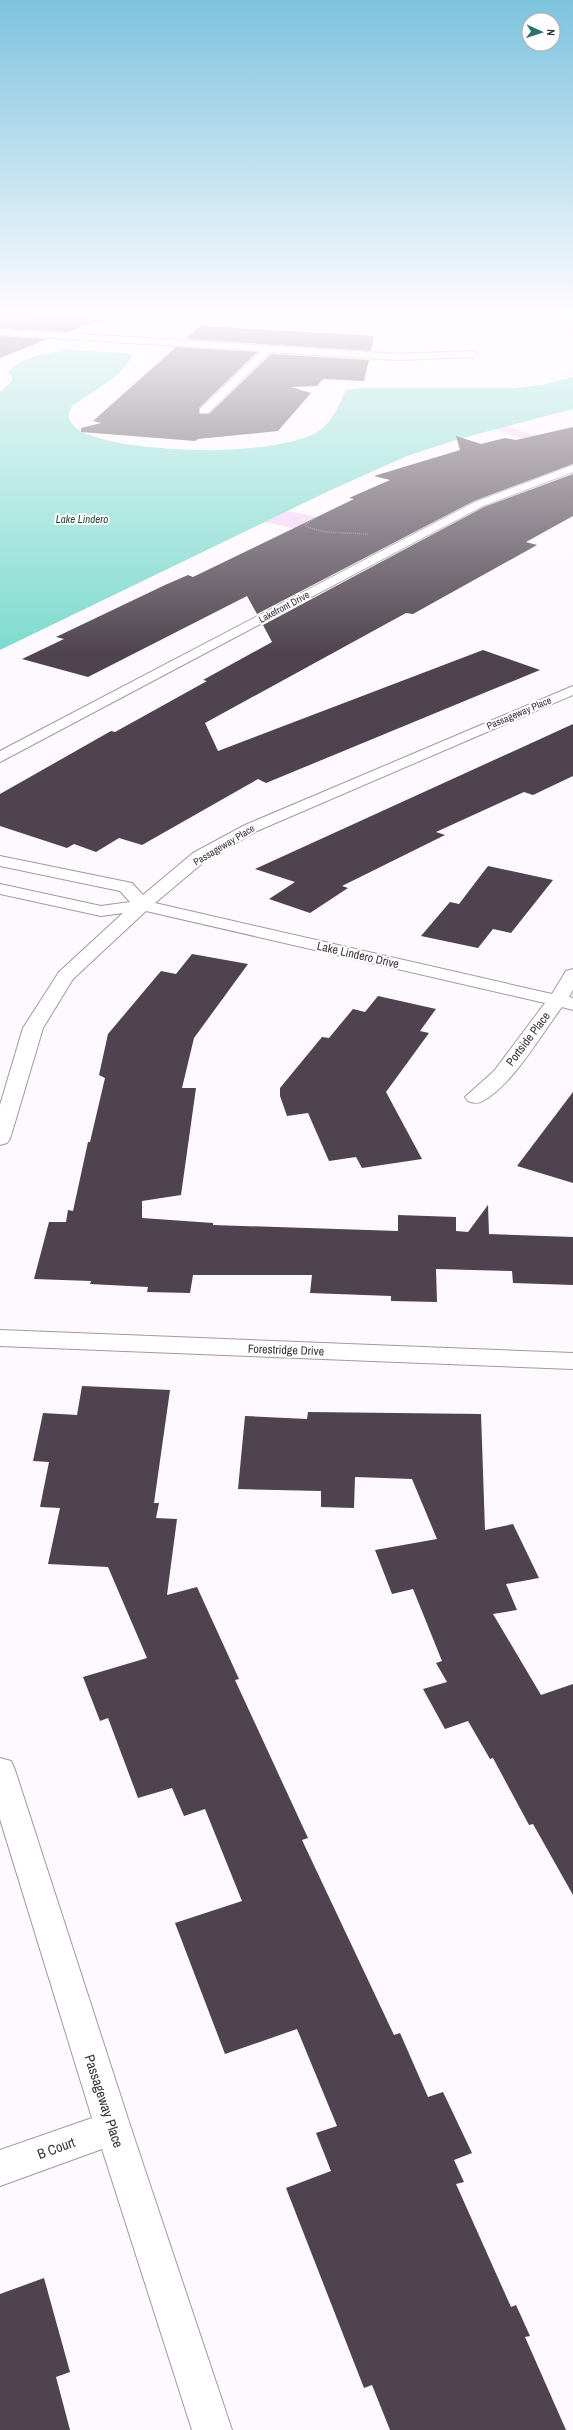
<svg xmlns="http://www.w3.org/2000/svg" width="573" height="2430" viewBox="0 0 573 2430" font-family="'Archivo Narrow',sans-serif">
<style>
.green{fill:#f5d2f6}
.water{fill:#7ddace}
.building{fill:#4e434e}
.lines{fill:none;stroke-linecap:round;stroke-linejoin:round}
.minor-casing{stroke:#a497a4;stroke-width:2}
.path-far1{stroke:#b6b1b6;stroke-width:1;stroke-dasharray:0.5 1.5;stroke-linecap:butt}
.path{stroke:#b6b1b6;stroke-width:1.5;stroke-dasharray:0.5 1.5;stroke-linecap:butt}
.minor{fill:#fff;fill-rule:evenodd}
.labels{text-anchor:middle;dominant-baseline:central;stroke-width:4;stroke-linejoin:round;paint-order:stroke}
.far-street-label{font-size:10px;fill:#393439;stroke:#fff}
.far-water-label{font-size:11px;font-style:italic;fill:#214b46;stroke:#fff}
.street-label{font-size:12px;fill:#393439;stroke:#fff}
.near-street-label{font-size:14px;fill:#393439;stroke:#fff}
</style>
<rect width="100%" height="100%" fill="#fef9fe"/>
<g class="green">
<polygon points="505,426 573,447 573,454 493,429"/>
<polygon points="288,511 393,533 371,545 265,522"/>
</g>
<path class="water" d="M66 350 126 353 133 356 117 376 72 406C71 409 69 412 69 415 67 448 196 451 219 450 246 449 293 446 317 432 332 423 338 406 346 390L358 388H513L542 385 573 377V409L459 439 407 456 331 490 0 650V392L12 381 11 374H7C21 356 44 354 66 350Z"/>
<g class="building">
<polygon points="0,314 101,320 68,332 0,328"/>
<polygon points="200,326 374,336 371,351 185,339"/>
<polygon points="0,336 47,339 0,358"/>
<polygon points="176,347 257,352 199,408 200,414 209,414 271,354 369,360 364,381 323,379 317,386 291,387 311,393 278,431 198,439 195,441 81,432 81,428 101,423 93,421"/>
<polygon points="573,427 573,464 474,501 257,614 247,596 88,677 22,659 64,639 56,637 165,585 188,575 193,577 354,499 349,498 390,480 374,476 460,450 456,436 481,444 505,438 516,440"/>
<polygon points="573,474 573,516 526,542 537,545 413,614 406,613 205,723 218,751 483,650 540,670 266,783 258,779 142,845 119,838 96,852 74,844 67,848 0,826 0,794 111,731 115,732 207,681 203,680 272,642 263,625 484,507"/>
<polygon points="573,724 573,776 533,795 524,792 436,832 445,835 342,886 348,888 310,913 269,899 295,882 255,869"/>
<polygon points="488,866 553,880 511,933 493,929 478,948 421,936 450,902 459,904"/>
<polygon points="192,954 248,964 194,1038 182,1088 196,1088 181,1195 142,1201 142,1218 213,1223 213,1225 398,1231 398,1215 456,1217 456,1231 468,1232 488,1205 489,1234 573,1237 573,1285 513,1283 512,1271 436,1269 437,1302 391,1301 391,1296 310,1293 312,1275 193,1275 190,1293 147,1292 148,1287 90,1284 91,1281 34,1279 49,1222 66,1222 68,1210 73,1211 88,1142 90,1142 105,1078 99,1075 108,1034 161,971 176,974"/>
<polygon points="378,996 436,1009 420,1031 429,1033 386,1092 422,1159 362,1168 356,1157 329,1161 308,1113 287,1116 280,1096 280,1088 322,1037 329,1038 353,1009 365,1012"/>
<polygon points="573,1092 573,1183 517,1166"/>
<polygon points="82,1386 170,1390 154,1503 159,1503 156,1518 177,1519 167,1595 197,1587 239,1679 235,1680 308,1838 302,1840 394,2035 400,2033 428,2097 443,2092 472,2153 454,2160 464,2182 456,2184 511,2307 516,2305 530,2336 525,2337 566,2430 390,2430 372,2385 364,2388 286,2188 331,2171 316,2133 337,2126 297,2029 225,2054 175,1923 242,1901 205,1809 184,1816 172,1788 138,1798 108,1718 100,1721 83,1677 147,1658 108,1567 48,1564 60,1508 40,1507 49,1462 33,1461 43,1413 77,1415"/>
<polygon points="308,1412 481,1414 485,1530 513,1524 539,1578 506,1584 517,1610 493,1614 541,1695 573,1684 573,1895 533,1824 529,1825 493,1758 490,1759 468,1721 445,1729 423,1689 447,1682 436,1663 442,1661 413,1589 392,1594 375,1550 437,1539 412,1479 355,1477 354,1508 321,1507 321,1491 238,1489 245,1416 307,1419"/>
<polygon points="44,2278 70,2372 56,2377 70,2430 0,2430 0,2294"/>
</g>
<g class="lines">
<g class="minor-casing">
<g id="minor">
<polygon points="0,329 399,354 473,351 478,354 473,357 399,360 270,352 208,413 200,413 200,409 261,351 0,335"/>
<polygon points="573,465 573,472 483,506 0,762 0,751 475,502"/>
<path d="M573 686V695L257 831 205 861 155 903 552 994 566 971 573 969V990L569 997 573 998V1010L562 1007C540 1036 514 1083 483 1101 478 1104 473 1103 468 1101L465 1097 494 1071 545 1003 146 911 73 979 43 1028 10 1139 7 1143 0 1145V1105L23 1028 59 972 123 913 101 916 0 894V884L101 906 130 902 120 891 0 866V856L132 883 143 895 193 853 245 825Z"/>
<polygon points="0,1330 573,1353 573,1369 0,1346"/>
<polygon points="0,1758 11,1761 15,1770 131,2128 232,2430 192,2430 102,2149 0,2186 0,2150 92,2118 0,1819"/>
</g>
</g>
<polyline class="path-far1" points="305,313 322,316 573,329"/>
<polyline class="path" points="313,519 305,525 310,528 325,532 368,534"/>
<use href="#minor" class="minor"/>
</g>
<linearGradient id="sky" x2="0" y2="1"><stop stop-color="#7dc3de"/><stop offset="0.48" stop-color="#fffcff"/><stop offset="1" stop-color="#fffcff" stop-opacity="0"/></linearGradient>
<rect width="573" height="654" fill="url(#sky)"/>
<g class="labels">
<g class="far-street-label">
<text transform="translate(284 607) rotate(-28)">Lakefront Drive</text>
<text transform="translate(519 713) rotate(-23)">Passageway Place</text>
<text transform="translate(224 845) rotate(-31)">Passageway Place</text>
</g>
<g class="far-water-label">
<text x="82" y="519">Lake Lindero</text>
</g>
<g class="street-label">
<text transform="translate(358 955) rotate(13)">Lake Lindero Drive</text>
<text transform="translate(528 1039) rotate(-53)">Portside Place</text>
<text transform="translate(286 1350) rotate(2)">Forestridge Drive</text>
</g>
<g class="near-street-label">
<text transform="translate(104 2101) rotate(72)">Passageway Place</text>
<text transform="translate(56 2148) rotate(-20)">B Court</text>
</g>
</g>
<g transform="translate(541 32) rotate(93)"><circle r="19" fill="#ffffff" stroke="#b0aeb0"/>
<path d="M0-3L7 15L0 10L-7 15Z" fill="#2b726b"/>
<text y="-6" font-size="11" font-weight="bold" text-anchor="middle" fill="#393439">N</text>
</g>
</svg>
